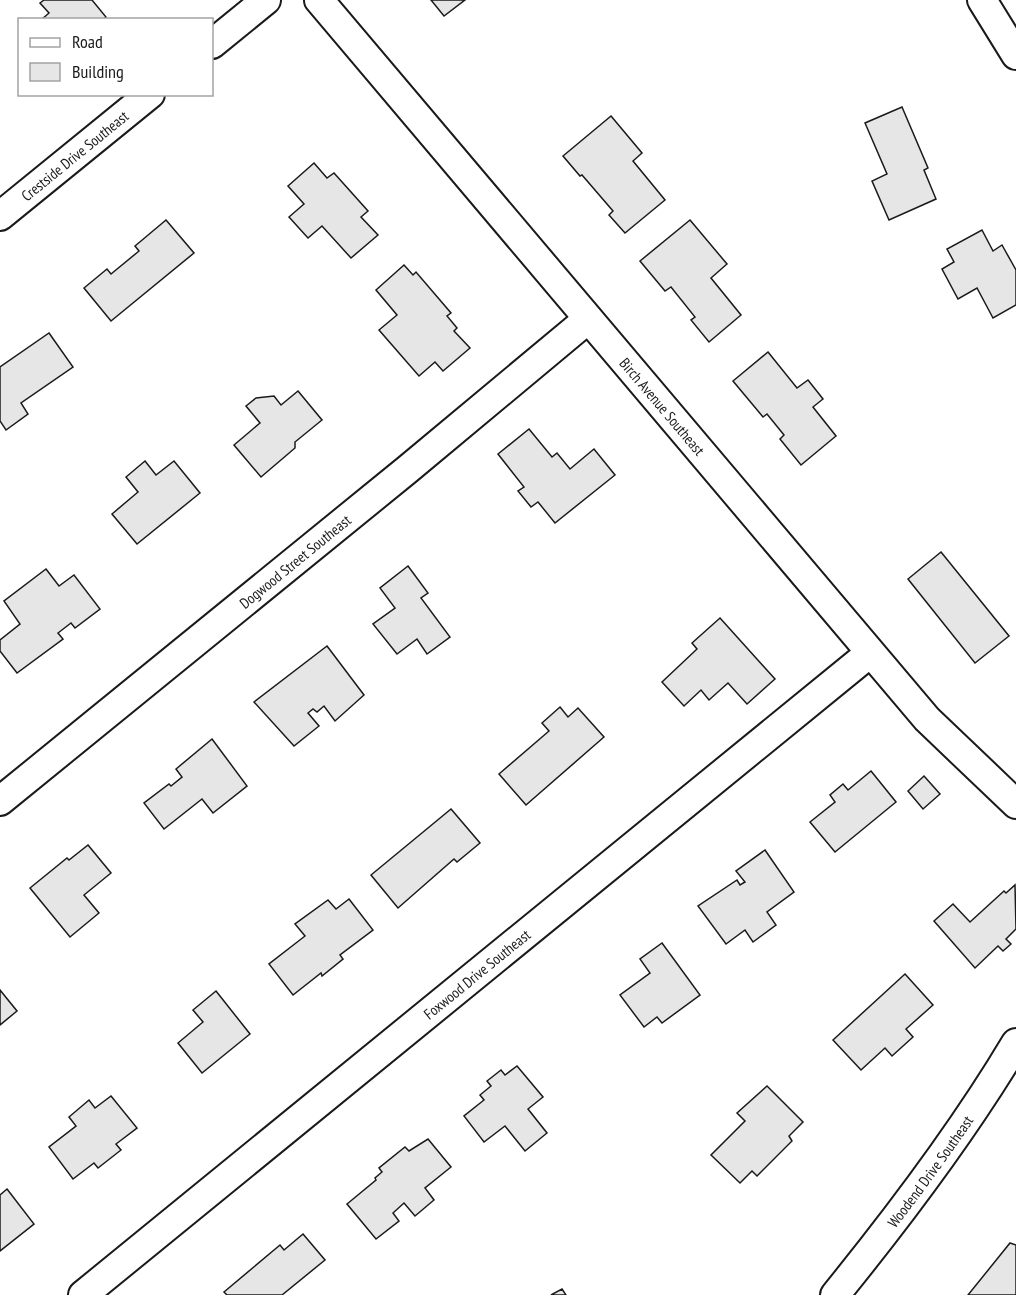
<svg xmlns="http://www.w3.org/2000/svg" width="1016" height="1295" viewBox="0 0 1016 1295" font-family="'PT Sans Narrow',sans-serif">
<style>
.building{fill:#e6e6e6;stroke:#1a1a1a;stroke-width:1.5}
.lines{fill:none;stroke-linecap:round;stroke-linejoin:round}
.minor-casing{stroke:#1a1a1a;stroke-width:32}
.minor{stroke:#fff;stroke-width:28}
.labels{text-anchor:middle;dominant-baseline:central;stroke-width:4.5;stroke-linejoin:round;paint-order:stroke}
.street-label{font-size:15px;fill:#1a1a1a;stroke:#fff}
</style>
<rect width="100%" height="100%" fill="#fff"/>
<g class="building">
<polygon points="44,0 92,0 106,17 102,20 41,20 49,13 40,3"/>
<polygon points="431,0 465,0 444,16"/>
<polygon points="902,107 928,168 924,170 936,199 889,220 872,181 887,174 865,123"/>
<polygon points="611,116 642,153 633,161 665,200 625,233 609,215 613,211 582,175 580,176 563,156"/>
<polygon points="314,163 327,178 334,173 368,211 361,217 378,235 351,258 322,226 308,238 289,217 304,204 288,186"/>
<polygon points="166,220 194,253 111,321 84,288 107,269 111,274 139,251 135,246"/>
<polygon points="690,220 727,264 711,278 741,315 709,342 691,320 695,317 671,287 665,291 640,261"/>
<polygon points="982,230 993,251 1002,245 1016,270 1016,305 993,318 977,288 958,299 942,269 954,262 947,249"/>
<polygon points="404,265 413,275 416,272 451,313 447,316 457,328 454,331 470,348 443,371 435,362 419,376 379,330 397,315 376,290"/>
<polygon points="49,333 73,367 21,403 28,414 6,430 0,421 0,367"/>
<polygon points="768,352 797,388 808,380 823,399 813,407 836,436 801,465 780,439 784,435 767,414 763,417 733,381"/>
<polygon points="298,391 322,420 295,442 295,448 261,477 234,445 260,423 246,406 256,398 274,396 281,405"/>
<polygon points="529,429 552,457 557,453 570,469 594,449 615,475 555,523 538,502 531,507 518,491 524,487 498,454"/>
<polygon points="145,461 156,475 174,461 200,493 137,544 112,514 138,492 126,477"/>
<polygon points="941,552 1009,636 975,663 908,579"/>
<polygon points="408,566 428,593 421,598 450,637 427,654 417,639 397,654 373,624 395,608 380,588"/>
<polygon points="46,569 59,586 74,575 100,609 75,628 71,623 58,633 63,639 17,673 0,651 0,640 20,624 4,601"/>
<polygon points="720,618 775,679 747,704 728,683 709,700 701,690 684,706 662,682 697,649 692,643"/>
<polygon points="327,646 364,695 335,721 324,706 317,712 313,709 308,713 319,726 294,746 254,702"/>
<polygon points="560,707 568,717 578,708 604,737 526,805 499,774 549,731 542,723"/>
<polygon points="212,739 247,786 213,813 202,799 164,829 144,803 169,784 171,786 182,777 176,769"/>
<polygon points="871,771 896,802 835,852 810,822 835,802 830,795 843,784 848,790"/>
<polygon points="924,776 940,794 923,809 908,791"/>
<polygon points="451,809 480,843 457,862 454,859 398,908 371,875"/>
<polygon points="88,845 111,873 84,895 99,913 70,937 30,888 67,858 69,860"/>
<polygon points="765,850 794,892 767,912 776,925 753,942 745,930 726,944 698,906 737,880 740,885 745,882 736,871"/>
<polygon points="1015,885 1016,929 1006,939 1011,944 1003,951 998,946 975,968 934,921 953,904 970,922 1004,891 1006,893"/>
<polygon points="349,899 373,930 340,955 343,959 322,976 321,973 293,995 269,964 305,936 295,924 328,900 336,909"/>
<polygon points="662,943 700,995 662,1023 657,1017 644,1027 620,995 650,973 640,959"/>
<polygon points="905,974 933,1005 906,1029 913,1037 892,1056 885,1048 861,1070 833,1040"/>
<polygon points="0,990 17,1011 0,1025"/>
<polygon points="216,991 250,1034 202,1073 178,1043 203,1022 193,1010"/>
<polygon points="517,1066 543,1097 528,1109 547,1133 525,1151 505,1126 484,1142 464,1116 484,1100 480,1095 491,1086 487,1081 501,1070 505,1075"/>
<polygon points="767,1086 803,1122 789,1136 792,1141 757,1176 752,1171 740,1183 711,1155 745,1121 737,1113"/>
<polygon points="111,1096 137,1128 116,1144 121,1150 98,1168 94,1163 73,1179 49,1147 76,1126 69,1117 89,1100 95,1108"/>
<polygon points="428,1139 451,1167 425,1188 434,1200 415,1216 404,1203 393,1213 399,1221 376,1239 347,1204 376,1180 375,1178 382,1172 379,1168 405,1147 409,1151"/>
<polygon points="7,1189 34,1224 0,1251 0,1195"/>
<polygon points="303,1234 325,1260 282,1295 227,1295 224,1292 280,1245 284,1250"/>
<polygon points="1010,1243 1016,1245 1016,1295 968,1295"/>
<polygon points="562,1289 566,1295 551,1295"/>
</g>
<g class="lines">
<g class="minor-casing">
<g id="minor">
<path id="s1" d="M319 0 927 719 1016 804"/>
<polyline points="982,0 1016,55"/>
<polyline points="212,44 266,0"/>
<path id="s2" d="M0 216 150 94"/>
<path id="s3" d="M0 801 408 469 588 319"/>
<path id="s4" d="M83 1295 870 653"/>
<path id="s5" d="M835 1295C900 1215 963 1132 1016 1043"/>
</g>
</g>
<use href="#minor" class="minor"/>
</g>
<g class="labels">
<g class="street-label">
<text stroke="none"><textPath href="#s2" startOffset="96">Crestside Drive Southeast</textPath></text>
<text stroke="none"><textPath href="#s1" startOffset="532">Birch Avenue Southeast</textPath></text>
<text stroke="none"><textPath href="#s3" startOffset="380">Dogwood Street Southeast</textPath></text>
<text stroke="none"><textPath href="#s4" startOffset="508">Foxwood Drive Southeast</textPath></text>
<text stroke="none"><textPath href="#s5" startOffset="156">Woodend Drive Southeast</textPath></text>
</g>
</g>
<rect x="18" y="18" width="195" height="78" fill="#ffffff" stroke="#a3a3a3" stroke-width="1.5"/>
<rect x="30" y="38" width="30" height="9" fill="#ffffff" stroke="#a3a3a3" stroke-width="1.5"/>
<text x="72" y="48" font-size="18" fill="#1a1a1a">Road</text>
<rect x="30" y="63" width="30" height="18" fill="#e6e6e6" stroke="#a3a3a3" stroke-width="1.5"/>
<text x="72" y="78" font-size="18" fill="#1a1a1a">Building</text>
</svg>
